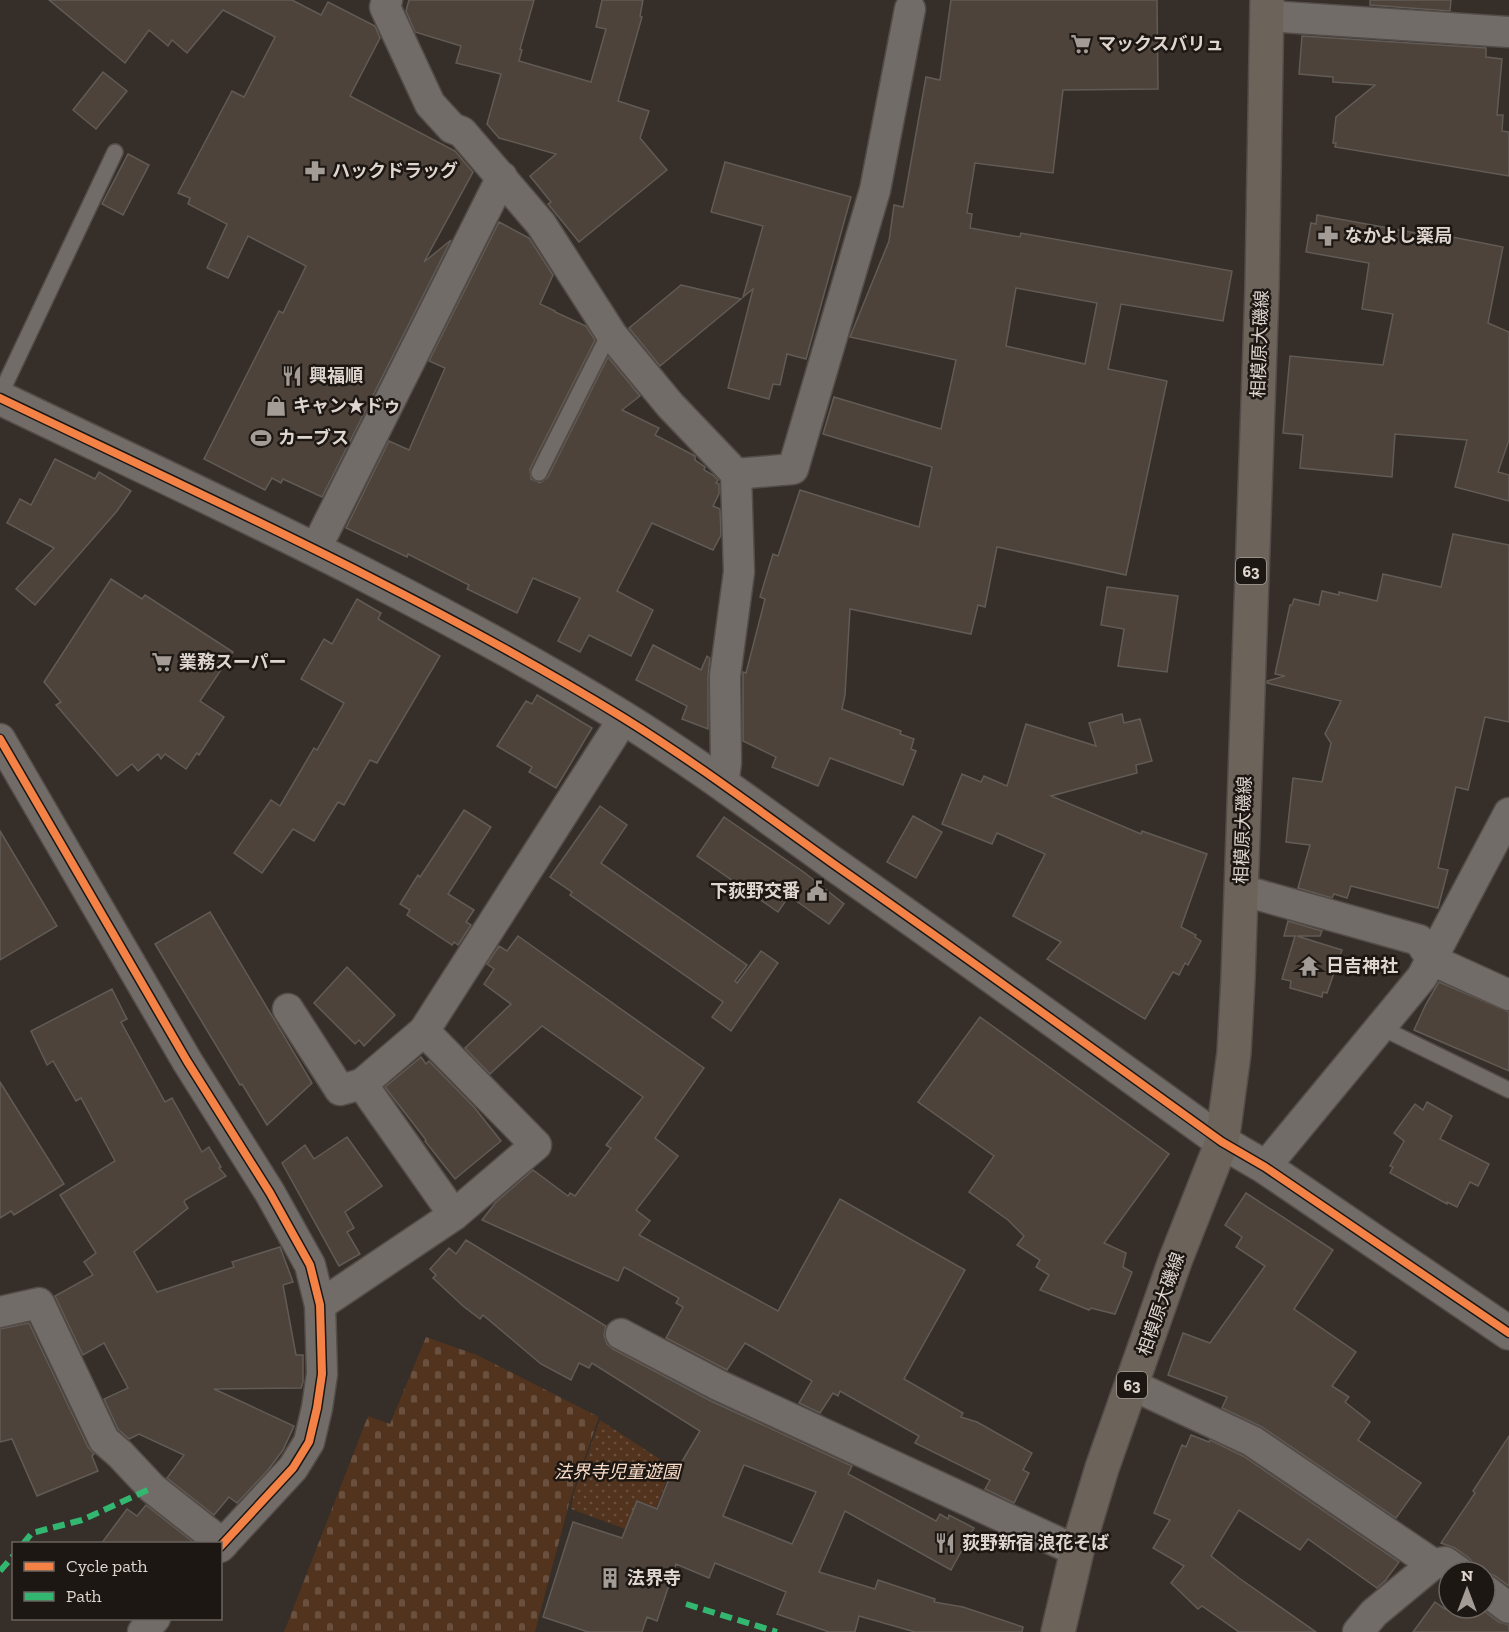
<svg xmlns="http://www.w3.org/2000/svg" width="1509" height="1632" viewBox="0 0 1509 1632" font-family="'Zilla Slab','Noto Sans JP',serif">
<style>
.cemetery{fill:url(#cemetery-stones)}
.park{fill:url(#park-dots)}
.building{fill:#4e433a;stroke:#615b56;stroke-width:1.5;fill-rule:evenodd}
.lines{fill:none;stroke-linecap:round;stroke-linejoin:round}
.service-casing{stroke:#534c48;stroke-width:18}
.minor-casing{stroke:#534c48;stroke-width:33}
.tertiary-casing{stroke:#534c48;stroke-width:36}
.primary-casing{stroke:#534c48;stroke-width:36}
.service{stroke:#726c68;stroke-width:15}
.minor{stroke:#726c68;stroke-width:30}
.tertiary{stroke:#726c68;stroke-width:33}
.primary{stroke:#6c645b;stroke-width:33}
.quiet{stroke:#33b770;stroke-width:6;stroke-dasharray:12 6;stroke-linecap:butt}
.cycleway-casing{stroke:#1d1713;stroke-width:11}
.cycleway{stroke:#f48246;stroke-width:8}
.labels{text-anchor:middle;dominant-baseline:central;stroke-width:5;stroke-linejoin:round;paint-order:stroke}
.shield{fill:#1d1713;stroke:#a49c97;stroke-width:1.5}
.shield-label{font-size:16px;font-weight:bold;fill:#ded5cf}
.poi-label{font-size:18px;font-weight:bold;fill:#ded5cf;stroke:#1d1713;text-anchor:start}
.street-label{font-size:18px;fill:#ded5cf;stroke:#1d1713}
.park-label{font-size:18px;font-style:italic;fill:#fbddc8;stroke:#1d1713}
</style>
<defs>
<pattern id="cemetery-stones" width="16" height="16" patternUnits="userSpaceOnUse" patternTransform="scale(1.5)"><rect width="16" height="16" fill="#51331e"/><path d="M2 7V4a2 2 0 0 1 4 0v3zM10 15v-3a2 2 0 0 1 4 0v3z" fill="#6a503e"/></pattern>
<pattern id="park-dots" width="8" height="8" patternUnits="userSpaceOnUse" patternTransform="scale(1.5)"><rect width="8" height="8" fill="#51331e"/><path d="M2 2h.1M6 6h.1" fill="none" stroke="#6a503e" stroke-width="1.8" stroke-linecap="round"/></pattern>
</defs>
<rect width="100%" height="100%" fill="#352e29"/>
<polygon class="cemetery" points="426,1337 477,1355 599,1417 570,1500 535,1632 284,1632 368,1416 390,1424"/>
<polygon class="park" points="600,1420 672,1467 656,1508 637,1500 625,1529 571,1509 574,1492"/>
<g class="building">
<polygon points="49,0 292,0 321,15 328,2 375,26 380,38 350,96 455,151 473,172 424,262 451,240 322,497 283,479 281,483 272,478 265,490 204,459 279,311 283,313 306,266 248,236 228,278 207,268 227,224 188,204 190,198 178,193 232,91 244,97 275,37 223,10 187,53 172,40 168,46 149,30 125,63"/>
<polygon points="409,0 534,0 520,49 522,50 519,61 591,82 606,29 596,27 602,0 643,0 640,16 642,17 618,101 649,111 640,138 667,170 579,242 548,204 551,202 530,176 556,154 499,138 487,124 501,74 456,63 461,46 415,32 406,11"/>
<path d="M951 0H1157L1158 89 1063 90 1053 173 975 163 967 213 972 214 970 228 1020 237 1021 233 1232 271 1223 321 1121 304 1108 369 1167 381 1126 575 997 547 985 607 978 605 971 634 850 609 845 695 842 709 901 731 900 734 914 739 911 749 916 751 903 785 830 758 818 786 772 767 776 757 743 741V672L746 673 765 599 760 597 773 554 778 556 800 490 919 527 932 467 823 434 834 397 941 429 956 360 850 337 889 241 894 205 903 207 926 77 940 80ZM1016 288 1097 303 1085 364 1006 346Z"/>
<polygon points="1370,0 1451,0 1450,11 1370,5"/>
<polygon points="1302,36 1486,48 1486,57 1502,59 1497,115 1503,115 1502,131 1509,132 1509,176 1335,147 1336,143 1333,143 1336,117 1375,85 1333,82 1333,77 1299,74"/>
<polygon points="103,72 127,91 96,129 73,110"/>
<polygon points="128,154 149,165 123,215 102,204"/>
<polygon points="725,162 851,197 806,359 787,354 780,385 773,384 769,399 728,388 753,289 743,297 763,226 711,212"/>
<polygon points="1317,215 1427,235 1427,232 1503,247 1488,323 1509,332 1509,440 1498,472 1509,475 1509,501 1455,487 1467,440 1395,434 1392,477 1300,468 1303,435 1283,433 1290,356 1383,365 1393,314 1362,309 1369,263 1306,252 1311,223 1316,224"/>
<polygon points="499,222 529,238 553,275 540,304 555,311 555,312 586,326 595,340 530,469 531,479 540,483 548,477 608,357 640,396 622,410 659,428 655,435 695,456 695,460 705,467 704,470 713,475 718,480 716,483 719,484 719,494 713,506 720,509 721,535 713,550 652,523 617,591 653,610 631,656 589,635 580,652 558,641 580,598 533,578 517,613 467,589 469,585 408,554 407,557 346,528 389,441 409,450 445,368 429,361"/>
<polygon points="681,285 741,299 660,366 629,328"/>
<polygon points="55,459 95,479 99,472 131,491 117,511 35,605 16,589 54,548 7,523 20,499 31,505"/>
<polygon points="1453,534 1509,545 1509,722 1485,717 1468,790 1456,787 1438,868 1448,870 1438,908 1351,886 1347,898 1334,894 1332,898 1298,888 1310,845 1286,842 1293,778 1322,782 1331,743 1325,734 1341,701 1267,683 1267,681 1285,676 1275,674 1290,605 1292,605 1294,599 1319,605 1322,591 1339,595 1339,592 1377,601 1383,574 1441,587"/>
<polygon points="111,579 142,599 145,595 233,652 200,701 224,717 199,755 197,753 186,769 165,754 161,759 158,754 138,771 132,764 117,776 56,705 61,702 44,682"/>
<polygon points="1107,587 1178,596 1167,672 1118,666 1124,629 1101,625"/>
<polygon points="357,599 381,613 378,619 440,656 377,763 370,760 344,805 338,802 314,841 293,829 262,873 234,853 271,800 280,806 314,748 317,750 344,703 301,679 324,639 332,644"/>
<polygon points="653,645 701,670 707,656 710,658 708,676 708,729 682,719 687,706 636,680"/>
<polygon points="537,695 592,728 556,788 529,772 532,767 497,746 526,701 532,704"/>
<polygon points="1122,714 1124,723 1140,719 1152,761 1136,765 1137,773 1051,796 1141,834 1142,831 1207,854 1181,927 1196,935 1195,937 1201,941 1188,965 1185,963 1179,975 1173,972 1145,1019 1047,959 1061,942 1013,916 1045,854 997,833 992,844 942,824 962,774 981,782 984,776 1007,786 1026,724 1096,746 1089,723"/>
<polygon points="600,806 627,825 601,863 747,965 735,981 737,983 761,951 778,963 731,1031 712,1017 723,1002 570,895 572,892 550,877"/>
<polygon points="464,810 491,827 448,894 474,910 466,922 471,925 458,945 454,942 452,945 407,915 410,910 400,904 418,875 420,877"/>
<polygon points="913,816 942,832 916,878 887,862"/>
<polygon points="724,817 805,873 844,904 829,924 789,896 778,912 697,856"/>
<polygon points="0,831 57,926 0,960"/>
<polygon points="210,912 312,1083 267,1125 242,1084 240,1085 155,944"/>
<polygon points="1288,921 1322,931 1320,936 1297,936 1342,950 1327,993 1323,992 1322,997 1290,988 1291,981 1282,979 1295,936 1284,936"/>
<polygon points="518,936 704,1068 655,1138 678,1156 636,1210 650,1221 639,1235 778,1311 840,1199 965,1270 904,1379 963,1413 961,1417 977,1422 1032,1453 1023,1470 1029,1473 1014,1503 985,1489 990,1480 915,1443 919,1436 840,1391 838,1396 833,1393 820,1413 799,1403 812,1381 745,1343 727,1370 666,1338 683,1307 676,1303 679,1298 624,1267 618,1281 482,1220 496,1202 533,1170 568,1196 570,1193 575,1196 611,1148 606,1145 643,1097 542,1026 490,1074 465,1048 511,1004 484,984 494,969 487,964 499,946 507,951"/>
<polygon points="347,967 395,1015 364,1046 359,1040 355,1044 314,1003"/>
<polygon points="1439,982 1509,1012 1509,1071 1414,1030 1426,1004"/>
<polygon points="112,989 127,1019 121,1022 165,1102 172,1098 202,1152 209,1147 221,1167 219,1168 226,1176 185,1200 184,1202 188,1208 134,1252 157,1292 234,1267 232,1262 280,1247 293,1282 283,1285 296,1355 303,1355 303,1382 301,1388 214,1389 294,1426 283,1450 268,1470 237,1503 229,1497 214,1515 167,1478 184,1455 139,1434 129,1439 118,1429 104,1399 128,1388 104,1343 83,1355 55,1296 93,1275 84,1262 96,1253 60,1195 115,1161 81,1098 76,1101 53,1061 47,1065 31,1031"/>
<polygon points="980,1017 1169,1154 1104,1243 1126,1253 1123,1267 1132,1272 1115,1314 1091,1308 1089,1310 1040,1290 1049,1275 1036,1267 1040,1260 1017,1245 1024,1236 1008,1220 969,1192 994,1156 918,1102"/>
<polygon points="421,1057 426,1064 429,1061 474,1107 501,1141 455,1179 425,1141 426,1140 385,1087"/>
<polygon points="0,1082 64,1184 14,1215 11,1211 0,1218"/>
<polygon points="1427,1102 1452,1116 1440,1139 1489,1164 1478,1186 1470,1182 1457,1207 1447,1202 1447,1204 1390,1173 1393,1167 1390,1166 1404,1141 1394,1133 1415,1104 1423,1110"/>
<polygon points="347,1137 382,1186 345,1212 354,1228 347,1232 360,1254 339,1266 282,1163 305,1145 314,1159"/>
<polygon points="1246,1193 1333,1250 1294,1309 1356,1352 1332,1386 1349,1397 1345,1402 1370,1422 1358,1440 1421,1483 1396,1518 1262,1427 1222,1408 1227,1397 1168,1375 1183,1333 1210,1343 1265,1266 1236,1247 1242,1237 1225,1225"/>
<path d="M466 1240 606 1326 604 1335 607 1344 613 1349 711 1401 852 1466 848 1474 936 1521 940 1514 948 1519 949 1515 974 1528 951 1570 845 1511 819 1572 875 1589 878 1580 935 1599 934 1602 963 1607 1023 1627 1022 1632H915L859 1616 855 1632H829L777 1614 786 1592 715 1563 709 1578 676 1564 657 1621 647 1617 642 1632H588L543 1617 573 1522 622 1538 637 1501 657 1509 671 1474 674 1475 700 1431 592 1363 589 1368 579 1363 571 1380 541 1364 483 1315 480 1319 463 1306 433 1278 436 1275 430 1269 449 1248 456 1254ZM744 1465 816 1492 792 1544 723 1516Z"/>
<polygon points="29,1323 88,1447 94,1454 92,1456 98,1471 37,1496 12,1439 0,1442 0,1329"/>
<polygon points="1191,1435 1209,1442 1210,1440 1243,1456 1399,1562 1385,1581 1377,1588 1308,1539 1300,1550 1239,1510 1211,1556 1239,1578 1316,1632 1239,1632 1202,1606 1198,1609 1171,1583 1184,1566 1153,1548 1170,1520 1154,1513 1182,1445 1186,1447"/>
<polygon points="1509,1436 1509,1586 1495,1576 1485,1572 1476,1572 1474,1564 1469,1558 1455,1548 1441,1543 1475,1493 1473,1491"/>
<polygon points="146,1505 193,1542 192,1544 101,1544 127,1509 137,1516"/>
<polygon points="1435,1602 1445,1609 1449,1604 1449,1608 1480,1608 1499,1622 1509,1625 1509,1632 1413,1632"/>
</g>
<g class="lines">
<g class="service-casing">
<g id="service">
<polyline points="0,395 115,152"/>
<polyline points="539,473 604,344 612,335"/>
<polyline points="1380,1027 1509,1090"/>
</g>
</g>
<g class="minor-casing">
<g id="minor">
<polyline points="387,0 385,7 430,104 452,128 462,132 541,224 612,335 670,405 736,474 739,572 725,676 726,763 723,785"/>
<polyline points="1268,16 1509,32"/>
<polyline points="736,474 793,469 875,190 910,9"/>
<polyline points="315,550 502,177"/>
<polyline points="0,739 187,1061 270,1193 310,1265 320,1305 322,1374 317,1408 309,1442 293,1468 220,1547"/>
<polyline points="1241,890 1419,940 1432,960 1509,995"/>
<polyline points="288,1009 340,1090 362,1084"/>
<polyline points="424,1031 362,1084 454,1215"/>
<polyline points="1265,1167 1422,977 1509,813"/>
<polyline points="320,1305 454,1215 536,1145 424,1031 624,718"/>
<polyline points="0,1312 39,1303 104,1440 120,1454 152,1488 223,1544"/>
<polyline points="621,1334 718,1385 1077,1551"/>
<polyline points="1132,1385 1252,1441 1433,1564 1445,1562 1459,1572"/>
<polyline points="1485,1590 1509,1608"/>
<polyline points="143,1632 155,1618"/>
<polyline points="1358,1632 1374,1613 1433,1564"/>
</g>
</g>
<g class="tertiary-casing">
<path id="tertiary" d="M0 398C210 499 423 595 622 717 695 762 765 815 835 865 965 956 1093 1049 1222 1142L1265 1167 1509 1333"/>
</g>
<g class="primary-casing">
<polyline id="primary" points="1058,1632 1077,1551 1102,1468 1175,1261 1222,1142 1234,1053 1238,979 1262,288 1267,0"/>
</g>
<use href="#service" class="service"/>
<use href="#minor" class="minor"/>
<use href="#tertiary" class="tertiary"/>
<use href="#primary" class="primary"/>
<g class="quiet">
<polyline points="23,1544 32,1533 82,1520 152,1488"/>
<polyline points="0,1571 14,1555"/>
<polyline points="686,1604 777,1632"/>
</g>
<g class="cycleway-casing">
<g id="cycleway">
<path d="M0 398C210 499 423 595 622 717 695 762 765 815 835 865 965 956 1093 1049 1222 1142L1265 1167 1509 1333"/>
<polyline points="0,739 187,1061 270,1193 310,1265 320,1305 322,1374 317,1408 309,1442 293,1468 220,1547"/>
</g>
</g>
<use href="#cycleway" class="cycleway"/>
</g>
<defs>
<g id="supermarket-bare" transform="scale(1.62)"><path d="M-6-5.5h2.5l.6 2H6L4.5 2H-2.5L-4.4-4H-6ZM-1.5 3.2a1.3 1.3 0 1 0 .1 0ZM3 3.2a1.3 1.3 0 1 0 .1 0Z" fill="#a39b95" stroke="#1d1713" stroke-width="2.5" paint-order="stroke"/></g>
<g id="pharmacy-bare" transform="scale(1.62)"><path d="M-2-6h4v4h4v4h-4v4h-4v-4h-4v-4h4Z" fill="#a39b95" stroke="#1d1713" stroke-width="2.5" paint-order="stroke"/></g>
<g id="restaurant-bare" transform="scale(1.62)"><path d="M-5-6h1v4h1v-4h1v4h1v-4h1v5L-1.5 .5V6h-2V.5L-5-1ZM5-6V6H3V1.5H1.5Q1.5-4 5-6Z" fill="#a39b95" stroke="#1d1713" stroke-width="2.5" paint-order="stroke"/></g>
<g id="shop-bare" transform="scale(1.62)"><path d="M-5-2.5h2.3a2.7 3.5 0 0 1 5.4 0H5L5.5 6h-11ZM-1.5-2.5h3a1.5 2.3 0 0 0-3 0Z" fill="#a39b95" stroke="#1d1713" stroke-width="2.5" paint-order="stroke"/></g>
<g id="stadium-bare" transform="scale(1.62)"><path d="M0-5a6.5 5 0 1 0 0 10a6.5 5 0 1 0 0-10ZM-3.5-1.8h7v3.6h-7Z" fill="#a39b95" stroke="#1d1713" stroke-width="2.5" paint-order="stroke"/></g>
<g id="civic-bare" transform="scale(1.62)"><path d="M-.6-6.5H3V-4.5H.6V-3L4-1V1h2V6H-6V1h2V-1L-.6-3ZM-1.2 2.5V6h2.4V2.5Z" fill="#a39b95" stroke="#1d1713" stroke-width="2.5" paint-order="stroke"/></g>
<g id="temple-bare" transform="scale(1.62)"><path d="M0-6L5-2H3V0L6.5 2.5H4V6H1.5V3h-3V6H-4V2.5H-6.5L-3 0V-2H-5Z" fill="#a39b95" stroke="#1d1713" stroke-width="2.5" paint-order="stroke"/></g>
<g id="building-bare" transform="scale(1.62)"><path d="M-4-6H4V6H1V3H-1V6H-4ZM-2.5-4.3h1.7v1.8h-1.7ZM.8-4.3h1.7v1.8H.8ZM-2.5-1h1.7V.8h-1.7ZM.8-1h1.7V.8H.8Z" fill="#a39b95" stroke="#1d1713" stroke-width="2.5" paint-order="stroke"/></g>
</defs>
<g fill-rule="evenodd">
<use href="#supermarket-bare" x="1081" y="44"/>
<use href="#pharmacy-bare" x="315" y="171"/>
<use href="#pharmacy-bare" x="1328" y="236"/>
<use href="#restaurant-bare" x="292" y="376"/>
<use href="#shop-bare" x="276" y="406"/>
<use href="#stadium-bare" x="261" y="438"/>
<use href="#supermarket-bare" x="162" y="662"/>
<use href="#civic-bare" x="817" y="891"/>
<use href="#temple-bare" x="1309" y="966"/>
<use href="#restaurant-bare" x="945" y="1543"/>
<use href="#building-bare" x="610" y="1578"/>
</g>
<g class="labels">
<g class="shield">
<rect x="1236" y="558" width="30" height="26" rx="4.5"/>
<rect x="1117" y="1372" width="30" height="26" rx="4.5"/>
</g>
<g class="shield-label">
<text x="1251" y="571">63</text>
<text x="1132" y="1385">63</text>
</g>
<g class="poi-label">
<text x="1098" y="44">マックスバリュ</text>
<text x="332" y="171">ハックドラッグ</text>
<text x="1345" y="236">なかよし薬局</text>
<text x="309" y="376">興福順</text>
<text x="293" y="406">キャン★ドゥ</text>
<text x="278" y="438">カーブス</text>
<text x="179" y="662">業務スーパー</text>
<text x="800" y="891" text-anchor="end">下荻野交番</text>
<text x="1326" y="966">日吉神社</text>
<text x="962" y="1543">荻野新宿 浪花そば</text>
<text x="627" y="1578">法界寺</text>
</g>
<g class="street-label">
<text transform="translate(1260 344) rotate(-88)">相模原大磯線</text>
<text transform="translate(1243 830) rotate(-88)">相模原大磯線</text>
<text transform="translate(1161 1304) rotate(-71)">相模原大磯線</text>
</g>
<g class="park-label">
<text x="617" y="1472">法界寺児童遊園</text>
</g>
</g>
<rect x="12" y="1542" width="210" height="78" fill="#1d1713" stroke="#6a635e" stroke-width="1.5"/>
<rect x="24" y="1562" width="30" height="9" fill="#f48246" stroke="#6a635e" stroke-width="1.5"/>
<text x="66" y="1572" font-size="18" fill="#ded5cf">Cycle path</text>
<rect x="24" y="1592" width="30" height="9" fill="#33b770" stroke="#6a635e" stroke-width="1.5"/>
<text x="66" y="1602" font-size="18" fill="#ded5cf">Path</text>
<g transform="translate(1467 1590)"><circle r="28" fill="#1d1713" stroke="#6a635e" stroke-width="1.5"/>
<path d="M0-4.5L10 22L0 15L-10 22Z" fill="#a39b95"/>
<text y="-9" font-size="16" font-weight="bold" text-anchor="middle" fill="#ded5cf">N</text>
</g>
</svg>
